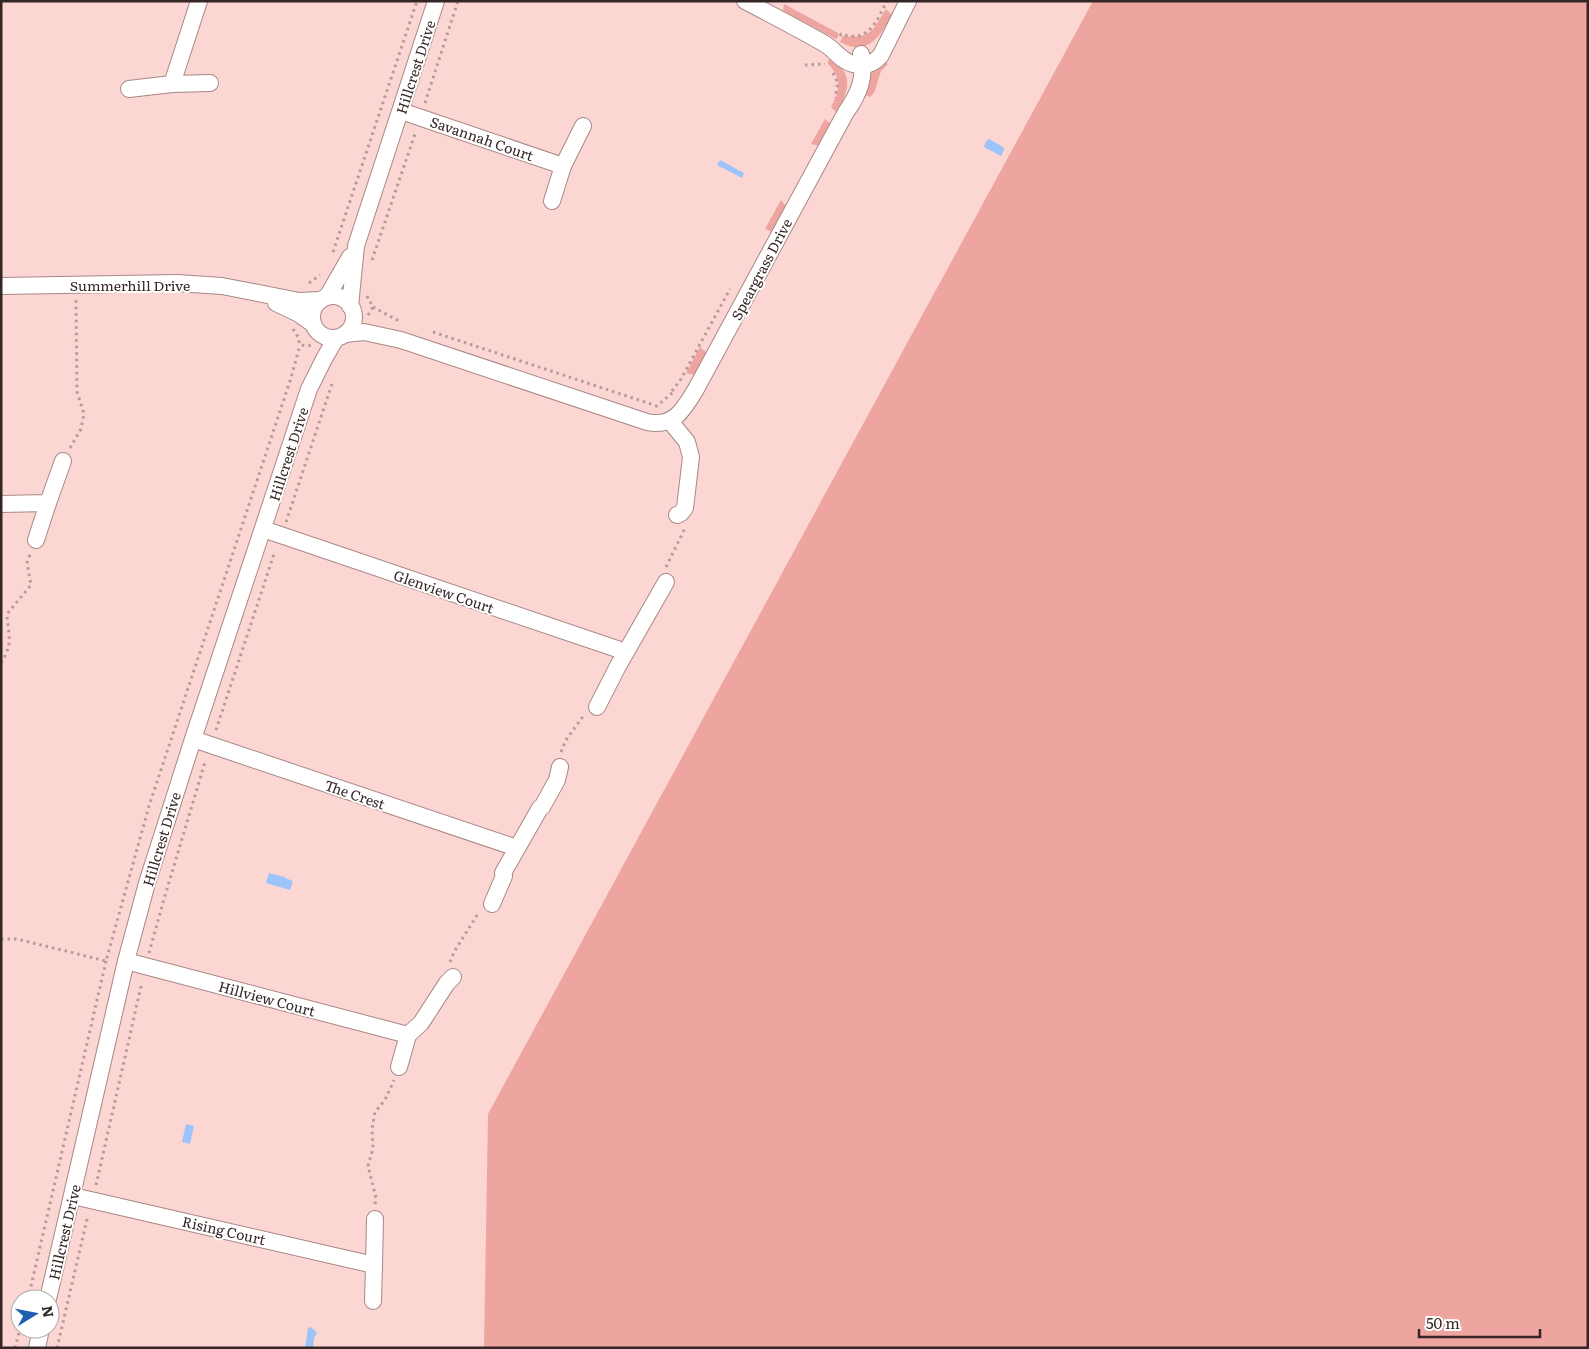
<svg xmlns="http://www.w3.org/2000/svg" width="1589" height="1349" viewBox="0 0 1589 1349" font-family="Literata,serif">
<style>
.green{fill:#eea5a0}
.water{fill:#9cc4fa}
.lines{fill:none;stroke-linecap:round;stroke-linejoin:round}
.minor-casing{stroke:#a98785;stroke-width:18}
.path{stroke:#b79a98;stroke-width:3;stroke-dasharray:2.5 4;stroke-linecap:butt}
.minor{stroke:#fff;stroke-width:16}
.labels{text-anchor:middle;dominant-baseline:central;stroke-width:4;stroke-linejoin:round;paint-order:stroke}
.street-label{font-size:14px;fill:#342625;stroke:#fff}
</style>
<rect width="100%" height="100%" fill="#fbd6d3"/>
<g class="green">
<polygon points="1093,1 1588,1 1588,1348 484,1348 488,1114"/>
<polygon points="784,4 838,33 838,37 836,39 783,11"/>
<path d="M886 9 892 15C880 37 867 57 840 42L843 36C871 39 872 31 886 9Z"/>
<path d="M831 59C856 76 847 90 838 114L831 107C840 91 842 78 828 64V60Z"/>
<polygon points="883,59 888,64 881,71 874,93 870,97 863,94 870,75"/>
<polygon points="825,119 832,125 820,146 811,144"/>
<polygon points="781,200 787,207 773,232 765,229"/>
<polygon points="700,347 707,353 695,375 686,373"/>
</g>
<g class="water">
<polygon points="989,139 1003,147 1004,150 1001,156 984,147 986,141"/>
<polygon points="720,160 744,173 742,178 717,165"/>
<polygon points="269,873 285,877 285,878 293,881 290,890 266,883"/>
<polygon points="186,1124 194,1126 190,1144 182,1142"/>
<polygon points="311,1327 317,1333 314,1338 313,1347 305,1348 308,1328"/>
</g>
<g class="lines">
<g class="minor-casing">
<g id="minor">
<path d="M745 1C772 15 799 29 825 44 835 50 841 61 853 64 864 67 874 64 881 55L908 1"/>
<polyline points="172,84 199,1"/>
<polyline points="129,89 172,84 210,83"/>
<polyline points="401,111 563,166 583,126"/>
<polyline points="552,201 563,166"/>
<polyline points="1,286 177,283 222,286 299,301 321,300"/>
<circle cx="333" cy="317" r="21"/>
<polyline points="327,297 350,257"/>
<polyline points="276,303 299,314 313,324"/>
<polyline points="350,306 356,246 436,1"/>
<path d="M345 334 364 332 401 340 647 422C674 428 684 409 696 389L846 112C859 94 866 77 861 54"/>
<polyline points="670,421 687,442 691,457 685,508 681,513 677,515"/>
<polyline points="1,504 48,503 63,461"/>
<polyline points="263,529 626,652"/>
<polyline points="36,540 48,503"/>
<polyline points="597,707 618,666 666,582"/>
<polyline points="193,739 517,848"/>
<polyline points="492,904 504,876 503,873 540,808 542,807 557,780 560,767"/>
<polyline points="126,961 408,1035 421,1023 447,983 453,977"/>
<polyline points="399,1067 408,1035"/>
<polyline points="73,1196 374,1265 375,1219"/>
<polyline points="48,1299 126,961 147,883 193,739 309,389 324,359 336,338"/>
<polyline points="373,1301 374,1265"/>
<polyline points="37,1348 41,1329"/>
</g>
</g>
<g class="path">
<path d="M840 36 841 34C869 44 877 20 887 1"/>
<polyline points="805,65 825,64"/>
<polyline points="833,73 838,83 835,98"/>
<polyline points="425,103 458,1"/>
<polyline points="333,252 417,1"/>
<polyline points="372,260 416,131"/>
<polyline points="309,283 320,275"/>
<polyline points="367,296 373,307 367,317"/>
<polyline points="373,307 401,322"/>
<polyline points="293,329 298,337 300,345 314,346"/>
<polyline points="433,332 657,406 673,392"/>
<polyline points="672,391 681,379 730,289"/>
<polyline points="70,448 81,429 84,414 77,392 76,299"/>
<polyline points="286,522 333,381"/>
<polyline points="666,567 685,528"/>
<path d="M1 663C14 642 8 636 7 614L31 585 27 563 31 552"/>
<polyline points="216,730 275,551"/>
<polyline points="561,752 566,740 584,715"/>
<polyline points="1,939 17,939 106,961 149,806 291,378 300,345"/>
<polyline points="149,953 164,899 205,762"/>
<polyline points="450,962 454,952 479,912"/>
<polyline points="96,1185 142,982"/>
<polyline points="375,1204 376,1198 368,1166 373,1148 372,1129 375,1112 385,1100 394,1080"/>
<polyline points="28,1299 106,961"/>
<polyline points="15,1348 20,1329"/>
<polyline points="57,1348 88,1215"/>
</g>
<use href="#minor" class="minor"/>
</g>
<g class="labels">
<g class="street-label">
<text transform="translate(415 67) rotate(-72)">Hillcrest Drive</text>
<text transform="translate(482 138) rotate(19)">Savannah Court</text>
<text transform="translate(761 269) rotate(-62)">Speargrass Drive</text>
<text x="130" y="285">Summerhill Drive</text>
<text transform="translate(288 454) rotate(-72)">Hillcrest Drive</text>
<text transform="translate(444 591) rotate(19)">Glenview Court</text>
<text transform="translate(355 794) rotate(19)">The Crest</text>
<text transform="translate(161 839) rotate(-73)">Hillcrest Drive</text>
<text transform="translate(267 998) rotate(15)">Hillview Court</text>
<text transform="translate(224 1230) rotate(13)">Rising Court</text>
<text transform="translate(64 1232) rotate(-77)">Hillcrest Drive</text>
</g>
</g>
<rect width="1589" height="1349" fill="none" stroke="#342625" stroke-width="5"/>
<g transform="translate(35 1314) rotate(80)"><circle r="24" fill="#ffffff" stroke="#aea8a8"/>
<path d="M0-4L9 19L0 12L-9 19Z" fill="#1f5fb0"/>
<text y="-8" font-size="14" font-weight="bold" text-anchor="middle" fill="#342625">N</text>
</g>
<path d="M1419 1329v8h121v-8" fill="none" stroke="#342625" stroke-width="2.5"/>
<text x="1426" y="1329" font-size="15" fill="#342625" stroke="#ffffff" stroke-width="4" paint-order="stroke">50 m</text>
</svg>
